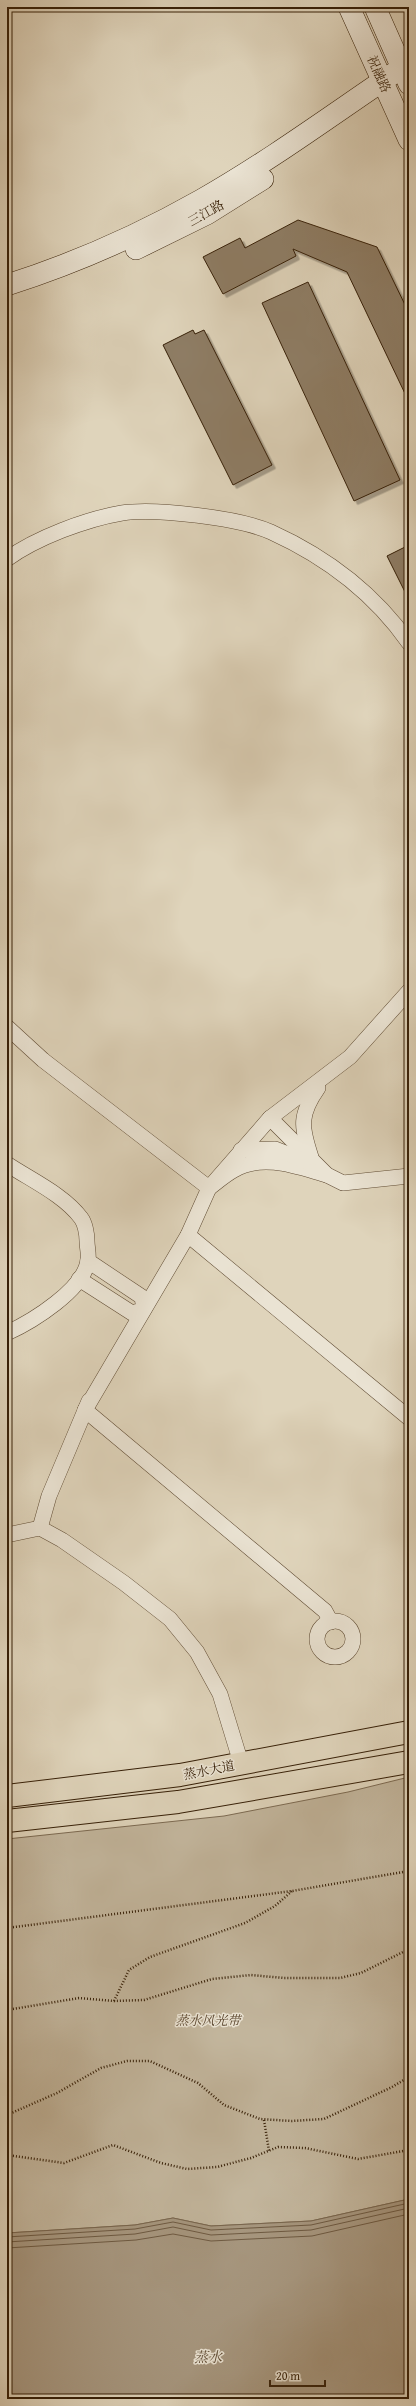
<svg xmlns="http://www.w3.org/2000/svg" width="416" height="2406" viewBox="0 0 416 2406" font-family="'Gentium Book Plus','Noto Serif SC',serif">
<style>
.green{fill:#c2b59c;stroke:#7c6a52}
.water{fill:#a6967e;stroke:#79664e}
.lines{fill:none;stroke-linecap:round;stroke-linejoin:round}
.shore{stroke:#6e5a42;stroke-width:1}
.building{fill:#8e7d65;stroke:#361f07;filter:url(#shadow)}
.minor-casing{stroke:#604c34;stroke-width:16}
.secondary-casing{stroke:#361f07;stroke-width:22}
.primary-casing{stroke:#361f07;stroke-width:24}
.path{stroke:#361f07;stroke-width:2.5;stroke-dasharray:1 2;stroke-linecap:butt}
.minor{stroke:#eae3d3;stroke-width:15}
.secondary{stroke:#eae3d3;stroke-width:21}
.primary{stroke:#dfd4bb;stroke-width:22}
.labels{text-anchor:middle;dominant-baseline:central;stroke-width:3;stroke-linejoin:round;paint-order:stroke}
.street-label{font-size:13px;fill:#361f07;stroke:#eae3d3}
.park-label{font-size:13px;font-style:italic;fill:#59442c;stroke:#eae3d3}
.water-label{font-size:14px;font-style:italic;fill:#5d4931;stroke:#eae3d3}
</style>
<defs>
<filter id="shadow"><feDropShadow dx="3.5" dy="3.5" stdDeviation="0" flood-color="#0004"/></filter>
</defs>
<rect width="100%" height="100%" fill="#dfd4bb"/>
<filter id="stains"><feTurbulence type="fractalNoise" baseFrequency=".005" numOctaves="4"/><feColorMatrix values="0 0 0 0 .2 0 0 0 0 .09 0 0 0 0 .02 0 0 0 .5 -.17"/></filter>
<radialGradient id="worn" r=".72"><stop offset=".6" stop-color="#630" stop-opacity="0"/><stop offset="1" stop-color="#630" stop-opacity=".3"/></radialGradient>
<polygon class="green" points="409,1777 409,2199 311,2221 211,2226 173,2218 135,2225 7,2233 7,1839 224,1816 348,1792"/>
<polygon class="water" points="409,2199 409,2399 7,2399 7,2233 135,2225 173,2218 211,2226 311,2221"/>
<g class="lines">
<g class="shore">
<polyline points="7,2237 135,2229 173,2222 211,2230 311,2225 409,2203"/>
<polyline points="7,2242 135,2234 173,2227 211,2235 311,2230 409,2208"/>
<polyline points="7,2248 136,2240 173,2234 211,2241 312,2236 409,2214"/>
</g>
</g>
<g class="building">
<polygon points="298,220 377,247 409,313 409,402 347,272 293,249 296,256 223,294 203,257 240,238 245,248"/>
<polygon points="308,282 400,480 354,501 262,303"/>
<polygon points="193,330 195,334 204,330 272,465 233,485 163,345"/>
<polygon points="409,545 409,600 387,556"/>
</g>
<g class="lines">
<g class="minor-casing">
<g id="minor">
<path d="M7 559C36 538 86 519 122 513 156 508 240 518 271 532 326 557 374 593 409 643"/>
<path d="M7 1027 43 1060 209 1188C217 1182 225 1175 234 1170 263 1153 298 1167 327 1175"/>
<polyline points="270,1118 327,1175 343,1183 409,1176"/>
<polyline points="241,1150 275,1149 308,1162"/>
<path d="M311 1157C301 1127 299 1115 318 1088"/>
<path d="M7 1164C31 1180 64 1195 81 1218 85 1223 87 1234 87 1241 87 1247 89 1254 88 1259 86 1289 31 1322 7 1333"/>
<polyline points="188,1235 409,1418"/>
<polyline points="79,1279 132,1313 144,1309 142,1297 88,1261"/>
<polyline points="40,1528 49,1496 89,1401"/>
<polyline points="7,1535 40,1528 62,1540 124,1583 170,1619 197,1652 220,1694 241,1763"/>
<circle cx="335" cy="1639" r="18"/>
<polyline points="331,1622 325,1611 85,1410 188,1235 209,1188 270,1118 350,1057 409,991"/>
</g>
</g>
<g class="secondary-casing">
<g id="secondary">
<polyline points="349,7 409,140"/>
<polyline points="375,7 409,84"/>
<polyline points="136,249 207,214 263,179"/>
<path d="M7 285C73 264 141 234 201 200 273 159 340 109 409 63"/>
</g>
</g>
<g class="primary-casing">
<g id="primary">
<polyline points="7,1796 180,1775 409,1732"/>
<polyline points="7,1821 178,1802 409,1762"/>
</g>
</g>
<g class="path">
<polyline points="7,1928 292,1891 409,1871"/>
<polyline points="114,2001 129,1970 150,1957 245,1923 275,1906 292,1891"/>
<polyline points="7,2010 79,1998 114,2001 144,2000 212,1979 251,1975 284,1978 340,1978 361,1973 409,1949"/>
<polyline points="7,2115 57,2093 101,2068 127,2061 150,2061 198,2083 224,2105 260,2119 292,2121 324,2119 392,2087 409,2077"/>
<polyline points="264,2120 269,2151"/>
<polyline points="7,2155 64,2163 113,2145 161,2163 187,2169 217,2167 251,2158 278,2147 305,2148 358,2159 409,2150"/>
</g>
<use href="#minor" class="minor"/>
<use href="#secondary" class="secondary"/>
<use href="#primary" class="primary"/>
</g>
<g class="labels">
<g class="street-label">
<text transform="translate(379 74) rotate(66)">祝融路</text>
<text transform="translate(206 213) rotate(-29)">三江路</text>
<text transform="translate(209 1770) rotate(-11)">蒸水大道</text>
</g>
<g class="park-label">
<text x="208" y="2020">蒸水风光带</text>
</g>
<g class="water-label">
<text transform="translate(208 2357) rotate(-1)">蒸水</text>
</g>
</g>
<rect width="416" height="2406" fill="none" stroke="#dfd4bb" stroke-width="24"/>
<rect x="8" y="8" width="400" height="2390" fill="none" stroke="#361f07" stroke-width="2"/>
<rect x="12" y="12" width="392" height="2382" fill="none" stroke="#361f07"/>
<path d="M270 2380v6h55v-6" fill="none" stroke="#361f07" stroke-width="2"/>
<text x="276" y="2380" font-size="12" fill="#361f07" stroke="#eae3d3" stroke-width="3" paint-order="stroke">20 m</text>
<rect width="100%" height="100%" filter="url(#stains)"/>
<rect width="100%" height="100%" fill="url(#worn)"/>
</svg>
